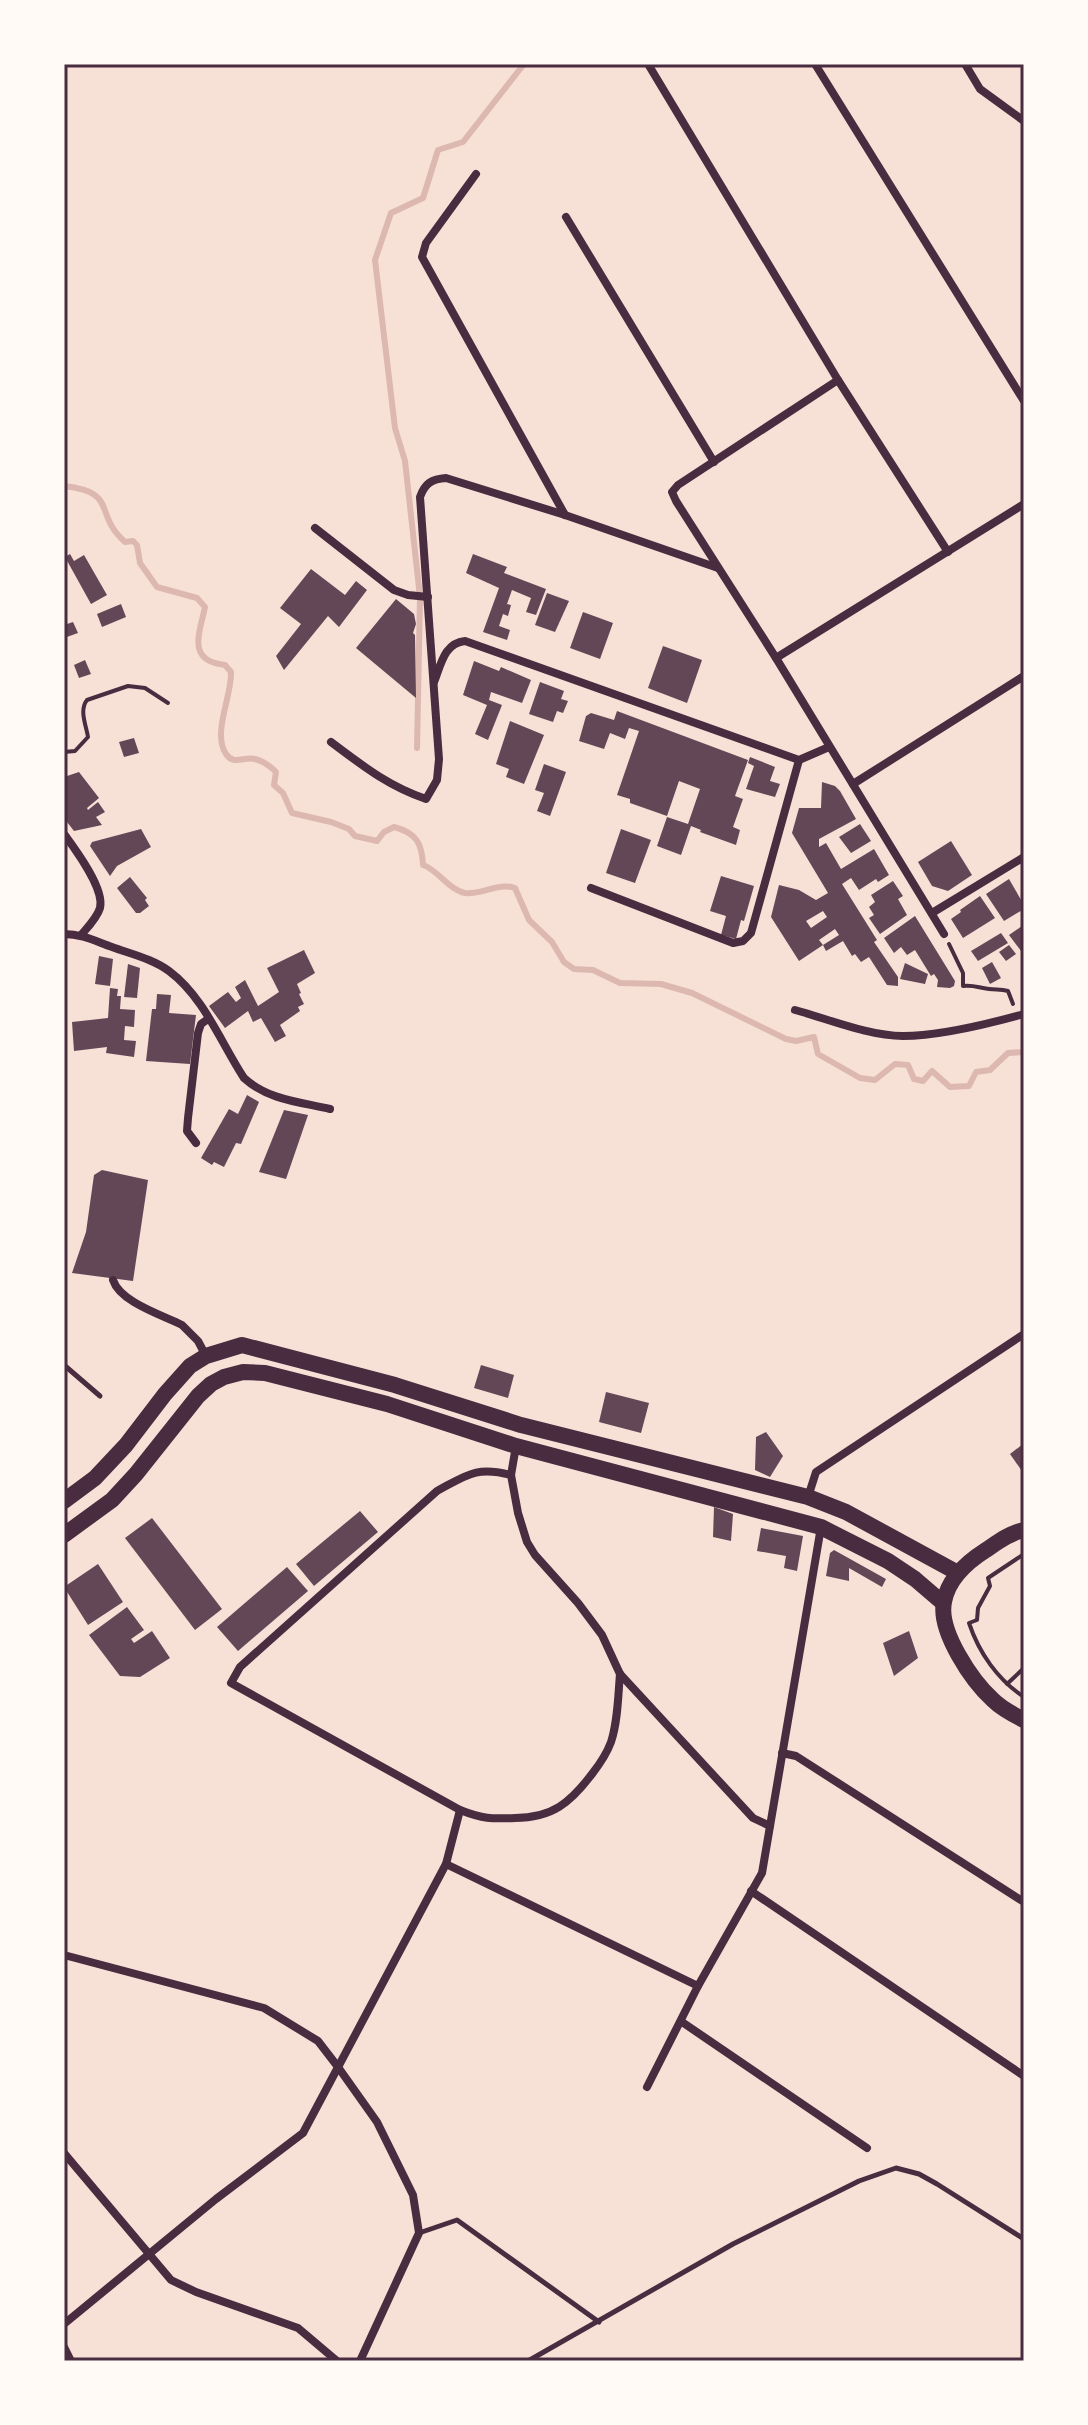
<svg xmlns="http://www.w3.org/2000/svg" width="1088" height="2425" viewBox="0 0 1088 2425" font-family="'Asap Condensed',sans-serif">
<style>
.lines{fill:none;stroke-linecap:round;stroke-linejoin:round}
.stream{stroke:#dcb8b0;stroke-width:6}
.building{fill:#644757;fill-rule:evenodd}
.path{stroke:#4a2c40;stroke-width:4}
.service{stroke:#4a2c40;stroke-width:5}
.minor{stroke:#4a2c40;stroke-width:8}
.primary{stroke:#4a2c40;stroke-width:16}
.neatline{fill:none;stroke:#4a2c40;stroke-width:3}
</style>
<rect width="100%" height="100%" fill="#f7e1d7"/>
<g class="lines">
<g class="stream">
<path d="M64 486C119 492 93 514 125 542L133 541 137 545 140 563 157 587 197 598 205 607C199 635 187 661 225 665L231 672C232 696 212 733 226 754 234 766 244 756 255 759 263 761 270 766 276 772L274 785 283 793 292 813 331 822 349 829 355 836 377 841 384 832 394 827C417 833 422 844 423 865 438 870 449 890 465 893 482 895 498 882 515 888L529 920 552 942 564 962 574 969 593 970 620 983 661 984 692 993 786 1039 796 1041 814 1037 818 1054 860 1078 875 1080 895 1064 908 1065 914 1079 923 1081 932 1071 950 1087 969 1086 976 1072 990 1070 1008 1053 1024 1052"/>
<polyline points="417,748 420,597 405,461 395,428 375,260 391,213 423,198 438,150 463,142 524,64"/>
</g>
</g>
<g class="building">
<polygon points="70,554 74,561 84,555 107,595 91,604 65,557"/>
<polygon points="473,554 507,567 504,573 546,589 536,615 526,612 531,598 512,590 507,604 511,605 508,616 503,614 499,626 510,630 507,640 483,632 499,588 466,573"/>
<polygon points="311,569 345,595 356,581 367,590 339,627 328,616 284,670 276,656 301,624 280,608"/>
<polygon points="547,593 569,601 555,632 535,625"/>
<polygon points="396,599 414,614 416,624 413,633 415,635 416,698 356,648"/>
<polygon points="121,604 126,617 102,627 97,614"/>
<polygon points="583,612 613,623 600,659 570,648"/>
<polygon points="73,622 78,633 64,638 64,625"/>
<polygon points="663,646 702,660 687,703 648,688"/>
<polygon points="85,660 91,674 79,678 74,665"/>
<polygon points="474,661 499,671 501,667 531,680 522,703 491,692 489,700 502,705 488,740 475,734 487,705 463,695"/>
<polygon points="540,682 564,691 561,699 568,701 563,713 557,711 553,722 529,714"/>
<polygon points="617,711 748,760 735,796 743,799 733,827 740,830 736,845 700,832 701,830 691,826 681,855 657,846 667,817 688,824 700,789 679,781 667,816 630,803 630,799 617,795 639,731 629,728 625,739 610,733 604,749 579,741 586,716 591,713 614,720"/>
<polygon points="510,721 544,735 524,784 506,777 509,769 496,764"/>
<polygon points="134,738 139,753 124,757 119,742"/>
<polygon points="750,757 775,767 770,781 780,784 775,797 746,789 754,766 748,763"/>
<polygon points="544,764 566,772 550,816 537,811 544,793 535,790"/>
<polygon points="79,772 99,798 87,808 88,810 98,802 105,812 96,817 102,825 74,831 64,818 64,777"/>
<path d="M822 782 835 786 840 791 856 819 819 839V847L826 843 841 869 874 849 889 875 878 882 876 879 859 890 851 878 842 884 877 940 874 942 898 977V986L887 985 869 957 861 962 855 954 852 956 843 941 826 951 823 945 799 961 771 917 779 885 799 890 816 900 828 893 792 833 799 808H821ZM823 911 827 917 811 928 806 921ZM835 929 839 935 823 945 819 940Z"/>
<polygon points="860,824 871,841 851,853 839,837"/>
<polygon points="141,829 151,847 117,866 110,876 90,846 92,842"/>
<polygon points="621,829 651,840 635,883 606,873"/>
<polygon points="951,841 972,875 948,891 932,886 918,862"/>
<polygon points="721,876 754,886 744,921 741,920 736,939 721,935 726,916 710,911"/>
<polygon points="130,877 147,898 145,900 149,906 140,913 136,913 117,888"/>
<polygon points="1009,879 1024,905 1024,909 1004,921 986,894"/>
<polygon points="893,881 903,896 898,899 907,915 880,934 869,918 874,915 869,907 875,902 871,895"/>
<polygon points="980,896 995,918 963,938 951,919 961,912 960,910"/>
<polygon points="915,916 955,981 954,986 950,988 937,987 938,980 934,974 931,976 915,950 907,955 901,947 894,953 884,938"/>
<polygon points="1022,926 1024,929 1024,955 1009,935"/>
<polygon points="1001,933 1008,943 978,961 971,951"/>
<polygon points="1009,945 1016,954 1006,961 999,952"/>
<polygon points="304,950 315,973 297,984 301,993 299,994 304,1004 298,1007 300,1011 280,1025 286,1036 275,1042 261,1018 253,1022 248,1011 225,1028 209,1006 228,992 236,1002 241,998 235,987 245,980 258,1006 279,992 267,968"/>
<polygon points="99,956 113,959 110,986 95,984"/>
<polygon points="992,962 1001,978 990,984 982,968"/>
<polygon points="905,963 928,974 925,984 900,979"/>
<polygon points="128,964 140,968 137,998 124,997"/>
<polygon points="110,988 118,989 117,996 121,996 120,1009 135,1010 134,1027 125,1026 124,1040 136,1041 134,1057 106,1053 107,1047 74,1051 72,1022 108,1018"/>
<polygon points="157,994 171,995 169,1013 196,1015 190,1064 146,1061 152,1009 156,1009"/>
<polygon points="247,1095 259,1102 241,1144 236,1143 224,1167 214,1162 212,1165 201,1158 229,1109 238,1114"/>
<polygon points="284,1110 308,1115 286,1179 259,1172"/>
<polygon points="102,1170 148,1180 133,1281 72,1273 86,1232 94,1175"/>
<polygon points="481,1365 514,1375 508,1398 474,1388"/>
<polygon points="606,1392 649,1403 641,1433 599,1422"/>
<polygon points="766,1432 783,1456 770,1477 755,1470 756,1437"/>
<polygon points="1023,1444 1024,1446 1024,1474 1010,1454"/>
<polygon points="714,1507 733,1514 731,1541 713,1537"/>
<polygon points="360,1511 378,1532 314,1586 296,1564"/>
<polygon points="152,1518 222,1609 195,1630 125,1538"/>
<polygon points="761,1528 803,1536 797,1571 784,1568 786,1556 757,1551"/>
<polygon points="834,1550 886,1579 882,1587 849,1568 849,1581 826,1576 830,1553"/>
<polygon points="98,1564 123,1602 88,1625 64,1587"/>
<polygon points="287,1567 308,1591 238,1651 217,1627"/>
<polygon points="127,1607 144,1630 131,1639 134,1643 152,1631 170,1658 140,1677 120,1676 89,1635"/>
<polygon points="909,1631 918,1658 894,1676 883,1643"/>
</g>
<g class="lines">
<g class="path">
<path d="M64 752 75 751 88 737C86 725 79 710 87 700L128 686 145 688 168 703"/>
<path d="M949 944 963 973V986C976 985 978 988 989 989 996 990 1001 989 1008 991L1013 1004"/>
<path d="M1024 1554 988 1578 990 1586 978 1608 977 1620 969 1623C979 1653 998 1680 1024 1697"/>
<polyline points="1007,1684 1024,1668"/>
</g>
<g class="service">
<polyline points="64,1365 100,1396"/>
<polyline points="419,2233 457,2220 599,2322"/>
<polyline points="528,2361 733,2244 859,2181 896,2168 919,2174 937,2184 1024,2239"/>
</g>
<g class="minor">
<polyline points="648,64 838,380 948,552"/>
<polyline points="815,64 1024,401"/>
<polyline points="965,64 980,89 1024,121"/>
<polyline points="476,174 426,243 422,257 565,515"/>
<polyline points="566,217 714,462"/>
<polyline points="838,380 678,485 672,492 676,501 776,658 944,934"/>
<polyline points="315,528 394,590 408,595 428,597"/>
<polyline points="776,658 1024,504"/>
<path d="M434 682C441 665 444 643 465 641L799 760 829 747"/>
<path d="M331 742C363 766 388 786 426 799L437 780 439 759 420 497C425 483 432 479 446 478L565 515 718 568"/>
<polyline points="853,784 1024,676"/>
<path d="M64 834C75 849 105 889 100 908 97 918 88 927 81 935"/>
<polyline points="591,888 733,943 743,941 751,933 799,760"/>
<polyline points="932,913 1024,857"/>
<path d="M64 934C82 934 95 941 112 947 131 954 153 959 169 971 204 997 221 1043 244 1078 268 1100 300 1102 330 1109"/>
<path d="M795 1010C828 1019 869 1036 903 1036 940 1036 988 1024 1024 1014"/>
<polyline points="196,1143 187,1131 188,1118 198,1033 201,1024 208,1019"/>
<path d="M113 1280C120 1302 162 1315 182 1325L198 1341 206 1356"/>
<polyline points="516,1446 511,1475 518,1513 527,1542 535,1555 578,1603 602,1635 620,1674 753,1818 770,1826"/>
<path d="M511 1475C476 1466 467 1475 437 1491L240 1667 231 1683 460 1810C483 1819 491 1819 515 1818 552 1818 570 1803 592 1774 599 1765 607 1753 611 1742 618 1721 618 1696 620 1674"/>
<polyline points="808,1497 816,1472 1024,1334"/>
<polyline points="782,1753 796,1756 1024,1902"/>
<polyline points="446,1864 698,1986"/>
<polyline points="751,1891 1024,2076"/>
<polyline points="64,1955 264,2008 318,2041 338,2067 377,2122 413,2195 419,2233 360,2361"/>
<polyline points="682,2022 867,2148"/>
<polyline points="647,2087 698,1986 762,1873 821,1527"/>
<polyline points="64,2153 171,2280 196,2292 298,2328 337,2361"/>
<polyline points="64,2324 216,2199 303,2133 446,1864 460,1810"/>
<polyline points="64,2347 71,2361"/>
</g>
<g class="primary">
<polyline points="64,1501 95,1478 126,1445 165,1394 190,1366 206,1356 242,1345 395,1385 521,1425 808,1497 846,1512 958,1573"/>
<path d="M1024 1530C1010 1533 998 1542 986 1550 967 1562 948 1579 944 1602 938 1631 972 1681 993 1700 1001 1708 1014 1715 1024 1720"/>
<polyline points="64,1535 112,1500 136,1474 198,1396 211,1384 224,1377 243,1372 265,1373 387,1404 516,1446 821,1527 888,1561 915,1579 943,1603"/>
</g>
</g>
<rect width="1088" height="2425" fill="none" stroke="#fffaf5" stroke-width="132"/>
<rect x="66" y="66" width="956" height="2293" class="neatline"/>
</svg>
